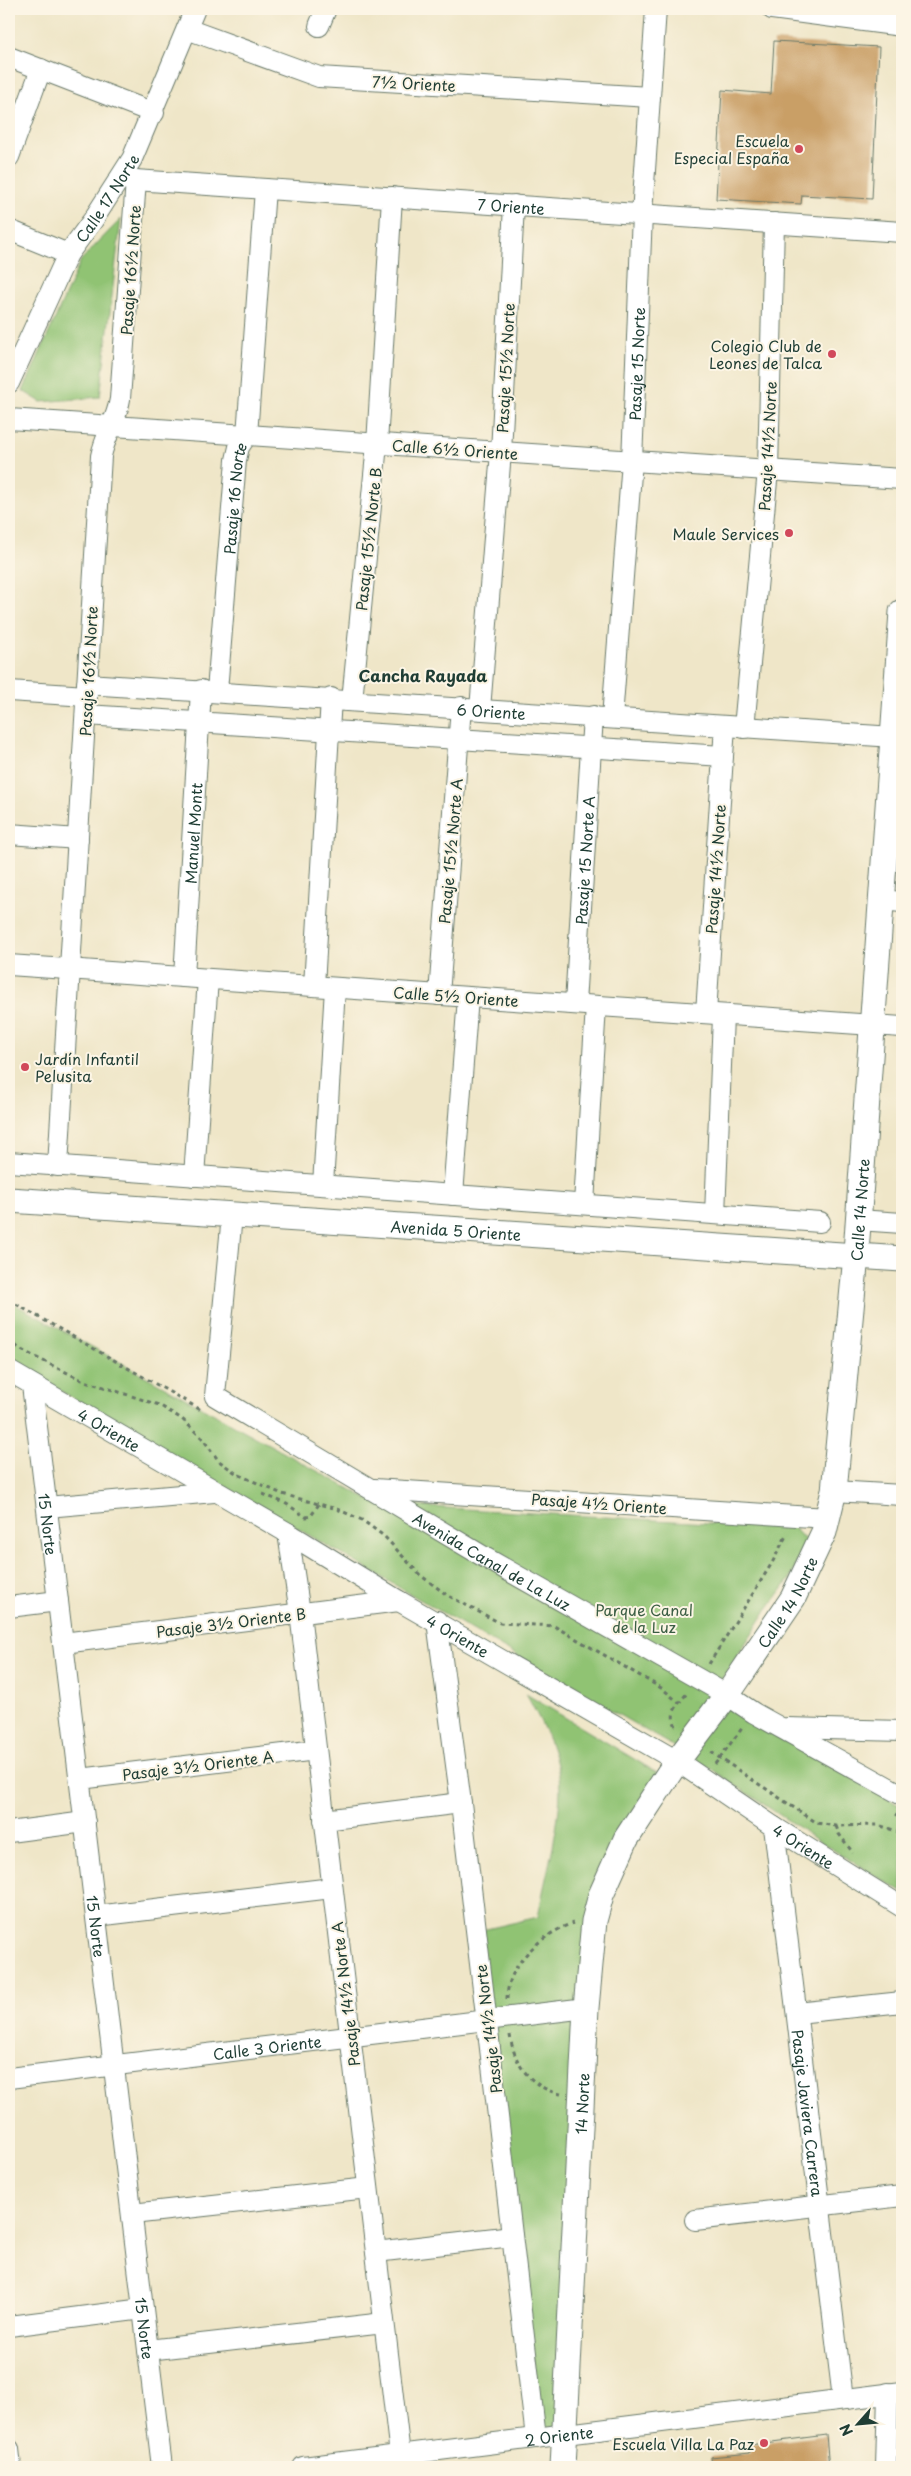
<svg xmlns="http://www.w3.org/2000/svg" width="911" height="2476" viewBox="0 0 911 2476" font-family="'Playpen Sans',sans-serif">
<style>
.green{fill:#90c373;stroke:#588054}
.building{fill:#c99f66}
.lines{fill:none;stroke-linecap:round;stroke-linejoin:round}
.minor-casing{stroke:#687868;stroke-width:22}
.tertiary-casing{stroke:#687868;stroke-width:27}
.path{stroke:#687868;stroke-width:3;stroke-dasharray:4 4;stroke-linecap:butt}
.minor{stroke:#fff;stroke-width:20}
.tertiary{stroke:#fff;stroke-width:25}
.poi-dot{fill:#d1495b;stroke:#fcf5e5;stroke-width:2}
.labels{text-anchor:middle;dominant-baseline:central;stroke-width:4;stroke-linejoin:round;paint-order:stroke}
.street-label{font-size:15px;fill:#1f3d34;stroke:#fcf5e5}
.poi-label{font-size:15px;fill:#1f3d34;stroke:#fcf5e5;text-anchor:end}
.park-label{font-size:15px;fill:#3b5e44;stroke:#fcf5e5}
.neighbourhood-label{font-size:16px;font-weight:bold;fill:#1f3d34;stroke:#fcf5e5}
</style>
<rect width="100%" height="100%" fill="#fcf5e5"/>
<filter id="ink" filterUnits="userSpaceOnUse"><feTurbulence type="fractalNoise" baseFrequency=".02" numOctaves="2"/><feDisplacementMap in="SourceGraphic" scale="10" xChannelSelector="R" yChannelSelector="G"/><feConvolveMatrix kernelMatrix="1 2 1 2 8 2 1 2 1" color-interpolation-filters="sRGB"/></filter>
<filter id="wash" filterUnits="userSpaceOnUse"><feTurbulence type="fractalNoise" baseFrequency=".0096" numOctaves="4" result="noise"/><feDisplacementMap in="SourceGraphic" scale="20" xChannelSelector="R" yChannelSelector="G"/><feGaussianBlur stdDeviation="1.12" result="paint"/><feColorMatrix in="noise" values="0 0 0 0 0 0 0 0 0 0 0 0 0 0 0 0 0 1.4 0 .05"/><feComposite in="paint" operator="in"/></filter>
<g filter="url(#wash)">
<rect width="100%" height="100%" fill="#efe6c8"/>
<g class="green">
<polygon points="121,219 100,397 41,402 23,391 81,260"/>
<polygon points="9,1301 377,1504 794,1528 806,1541 790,1579 767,1610 725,1675 708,1695 902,1807 902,1892 814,1838 707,1766 9,1361"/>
<path d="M526 1694 669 1780 594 1897 559 2427 541 2428 478 1931 538 1917C545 1876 564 1816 559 1776 555 1746 540 1720 526 1694Z"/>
</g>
<g id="blocks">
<g class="building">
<polygon points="774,41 879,47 872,199 802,195 801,204 716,199 722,90 771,94"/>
<polygon points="826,2435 829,2467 712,2467 711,2457 750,2453 749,2445"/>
</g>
</g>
</g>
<g filter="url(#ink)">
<use href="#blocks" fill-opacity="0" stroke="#687868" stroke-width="1"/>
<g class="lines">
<g class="minor-casing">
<g id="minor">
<polyline points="772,9 902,26"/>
<polyline points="319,26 326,9"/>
<polyline points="187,29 319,77 650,97"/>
<polyline points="9,57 154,113"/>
<polyline points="9,157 41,69"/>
<path id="s1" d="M120 179 902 232"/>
<polyline points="9,230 68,254"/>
<path id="s2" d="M9 383 68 254 93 220 132 159 195 9"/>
<polyline points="9,419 902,479"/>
<path id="s3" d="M87 684 894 737"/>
<polyline points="9,691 87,696"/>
<path id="s4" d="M217 691 236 460 239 447 247 435 265 189"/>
<polyline points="352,701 377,444 392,197"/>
<polyline points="480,709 501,452 514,205"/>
<polyline points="86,715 723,756"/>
<path id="s5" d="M612 718 632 461 642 214 656 9"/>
<polyline points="744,728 768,470 774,223"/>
<polyline points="9,834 78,839"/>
<polyline points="880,900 902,902"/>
<polyline points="9,965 902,1027"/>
<path id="s6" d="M184 977 201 690"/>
<polyline points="314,986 331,698"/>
<polyline points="439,995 461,707"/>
<path id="s7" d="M575 1004 593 716"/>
<polyline points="706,1013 725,726"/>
<polyline points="9,1162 820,1222"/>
<path d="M58 1166 101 456C105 436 117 419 120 399L136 180"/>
<polyline points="194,1176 208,979"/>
<polyline points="323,1185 335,988"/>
<polyline points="453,1195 468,997"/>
<polyline points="584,1204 596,1006"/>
<polyline points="715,1214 723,1016"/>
<path id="s8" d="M232 1215 215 1396 486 1558 727 1695 754 1713 902 1795"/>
<polyline points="858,1220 902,1223"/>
<path id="s9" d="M9 1371 288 1533 399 1601 677 1761 774 1827 902 1907"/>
<path id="s10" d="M32 1385 162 2467"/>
<polyline points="374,1489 828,1518"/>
<polyline points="834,1491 902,1495"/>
<polyline points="47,1507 214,1492"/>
<polyline points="288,1533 300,1613 400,2455"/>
<polyline points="9,1607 58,1601"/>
<polyline points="437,1621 461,1803 536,2438"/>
<polyline points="63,1643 399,1601"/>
<polyline points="787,1728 902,1731"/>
<polyline points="80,1779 316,1750"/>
<polyline points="324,1820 461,1803"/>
<path id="s11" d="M774 1827 843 2399"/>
<polyline points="9,1832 85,1822"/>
<polyline points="96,1916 332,1888"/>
<polyline points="797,2013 902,2002"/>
<path id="s12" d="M9 2078 586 2008"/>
<polyline points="132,2214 368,2188"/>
<polyline points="695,2220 902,2196"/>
<polyline points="376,2252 512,2236"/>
<polyline points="9,2326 143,2309"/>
<polyline points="148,2350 384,2323"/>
<polyline points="9,2449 11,2467"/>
<path id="s13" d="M303 2467 902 2392"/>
<polyline points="886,2467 888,2393"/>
</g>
</g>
<g class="tertiary-casing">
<g id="tertiary">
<path id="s14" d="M9 1200 902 1259"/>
<path id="s15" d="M563 2467 586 2008 594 1921 601 1895 626 1839 677 1761 727 1695 793 1598 824 1532 834 1491 855 1266 902 612"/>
</g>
</g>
<g class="path">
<polyline points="9,1300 201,1410"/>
<polyline points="9,1340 21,1350 82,1380 159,1405 182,1419 202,1438 219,1461 237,1474 282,1494 337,1509 362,1520 384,1536 420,1575 447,1595 500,1623 554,1626 663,1689 679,1703"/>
<polyline points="263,1494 285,1503 306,1517 311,1516 319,1504"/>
<polyline points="709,1664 772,1563 787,1534"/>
<path d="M676 1726C668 1712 679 1704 687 1693"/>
<polyline points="711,1752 817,1823 836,1826 878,1825 902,1833"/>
<polyline points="715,1764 743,1727"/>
<polyline points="896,1814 902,1818"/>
<polyline points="836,1826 839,1834 853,1853"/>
<path d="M507 1999C507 1964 542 1934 573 1923"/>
<path d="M510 2035C514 2064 531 2088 561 2094"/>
</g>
<use href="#minor" class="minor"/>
<use href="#tertiary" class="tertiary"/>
</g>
</g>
<g class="poi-dot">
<circle cx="799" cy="149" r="5"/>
<circle cx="832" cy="354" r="5"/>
<circle cx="789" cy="533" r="5"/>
<circle cx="25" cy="1067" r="5"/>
<circle cx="764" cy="2443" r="5"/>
</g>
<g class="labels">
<g class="street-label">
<text transform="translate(414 83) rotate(3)">7½ Oriente</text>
<text stroke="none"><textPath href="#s2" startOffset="210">Calle 17 Norte</textPath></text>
<text stroke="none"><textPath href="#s1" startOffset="392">7 Oriente</textPath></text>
<text transform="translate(130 270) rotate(-86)">Pasaje 16½ Norte</text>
<text stroke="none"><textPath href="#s5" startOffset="355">Pasaje 15 Norte</textPath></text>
<text transform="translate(505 368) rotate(-87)">Pasaje 15½ Norte</text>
<text transform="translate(767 446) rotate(-87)">Pasaje 14½ Norte</text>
<text transform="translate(455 449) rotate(4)">Calle 6½ Oriente</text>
<text stroke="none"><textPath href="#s4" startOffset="194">Pasaje 16 Norte</textPath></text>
<text transform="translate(368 539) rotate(-84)">Pasaje 15½ Norte B</text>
<text transform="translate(88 671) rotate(-87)">Pasaje 16½ Norte</text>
<text stroke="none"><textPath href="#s3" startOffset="405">6 Oriente</textPath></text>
<text stroke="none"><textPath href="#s6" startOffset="144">Manuel Montt</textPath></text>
<text transform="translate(450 851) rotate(-85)">Pasaje 15½ Norte A</text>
<text stroke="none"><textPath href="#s7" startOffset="144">Pasaje 15 Norte A</textPath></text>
<text transform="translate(715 869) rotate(-86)">Pasaje 14½ Norte</text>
<text transform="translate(456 996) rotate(4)">Calle 5½ Oriente</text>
<text stroke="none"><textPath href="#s15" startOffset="1326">Calle 14 Norte</textPath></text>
<text stroke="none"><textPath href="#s14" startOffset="448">Avenida 5 Oriente</textPath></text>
<text stroke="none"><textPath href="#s9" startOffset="116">4 Oriente</textPath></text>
<text transform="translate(599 1503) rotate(4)">Pasaje 4½ Oriente</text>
<text stroke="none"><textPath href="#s10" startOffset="140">15 Norte</textPath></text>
<text stroke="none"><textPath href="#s8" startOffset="504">Avenida Canal de La Luz</textPath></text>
<text stroke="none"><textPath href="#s15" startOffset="922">Calle 14 Norte</textPath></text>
<text transform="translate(231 1622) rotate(-7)">Pasaje 3½ Oriente B</text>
<text stroke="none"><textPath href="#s9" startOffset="521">4 Oriente</textPath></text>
<text transform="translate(198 1765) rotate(-7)">Pasaje 3½ Oriente A</text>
<text stroke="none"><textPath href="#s9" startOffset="926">4 Oriente</textPath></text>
<text stroke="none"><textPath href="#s10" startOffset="545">15 Norte</textPath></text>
<text transform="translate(345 1994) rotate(-97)">Pasaje 14½ Norte A</text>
<text transform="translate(488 2029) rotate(-97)">Pasaje 14½ Norte</text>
<text stroke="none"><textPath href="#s12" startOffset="260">Calle 3 Oriente</textPath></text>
<text stroke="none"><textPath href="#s15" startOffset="364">14 Norte</textPath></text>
<text stroke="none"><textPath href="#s11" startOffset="288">Pasaje Javiera Carrera</textPath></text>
<text stroke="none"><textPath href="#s10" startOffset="950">15 Norte</textPath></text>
<text stroke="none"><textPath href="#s13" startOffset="258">2 Oriente</textPath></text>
</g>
<g class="poi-label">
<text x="789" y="140">Escuela<tspan x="789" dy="17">Especial España</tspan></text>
<text x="822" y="345">Colegio Club de<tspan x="822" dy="17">Leones de Talca</tspan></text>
<text x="779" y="533">Maule Services</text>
<text x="35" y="1058" text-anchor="start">Jardín Infantil<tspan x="35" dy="17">Pelusita</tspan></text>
<text x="754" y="2443">Escuela Villa La Paz</text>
</g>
<g class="park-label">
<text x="644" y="1609">Parque Canal<tspan x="644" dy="17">de la Luz</tspan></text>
</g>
<g class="neighbourhood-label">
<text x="423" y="675">Cancha Rayada</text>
</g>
</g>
<rect width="911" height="2476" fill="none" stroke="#fcf5e5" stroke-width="30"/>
<g transform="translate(858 2424) rotate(243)" stroke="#fcf5e5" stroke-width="4" paint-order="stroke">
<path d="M0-4L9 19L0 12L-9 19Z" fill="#1f3d34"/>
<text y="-8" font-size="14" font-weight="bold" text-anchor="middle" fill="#1f3d34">N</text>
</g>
</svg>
